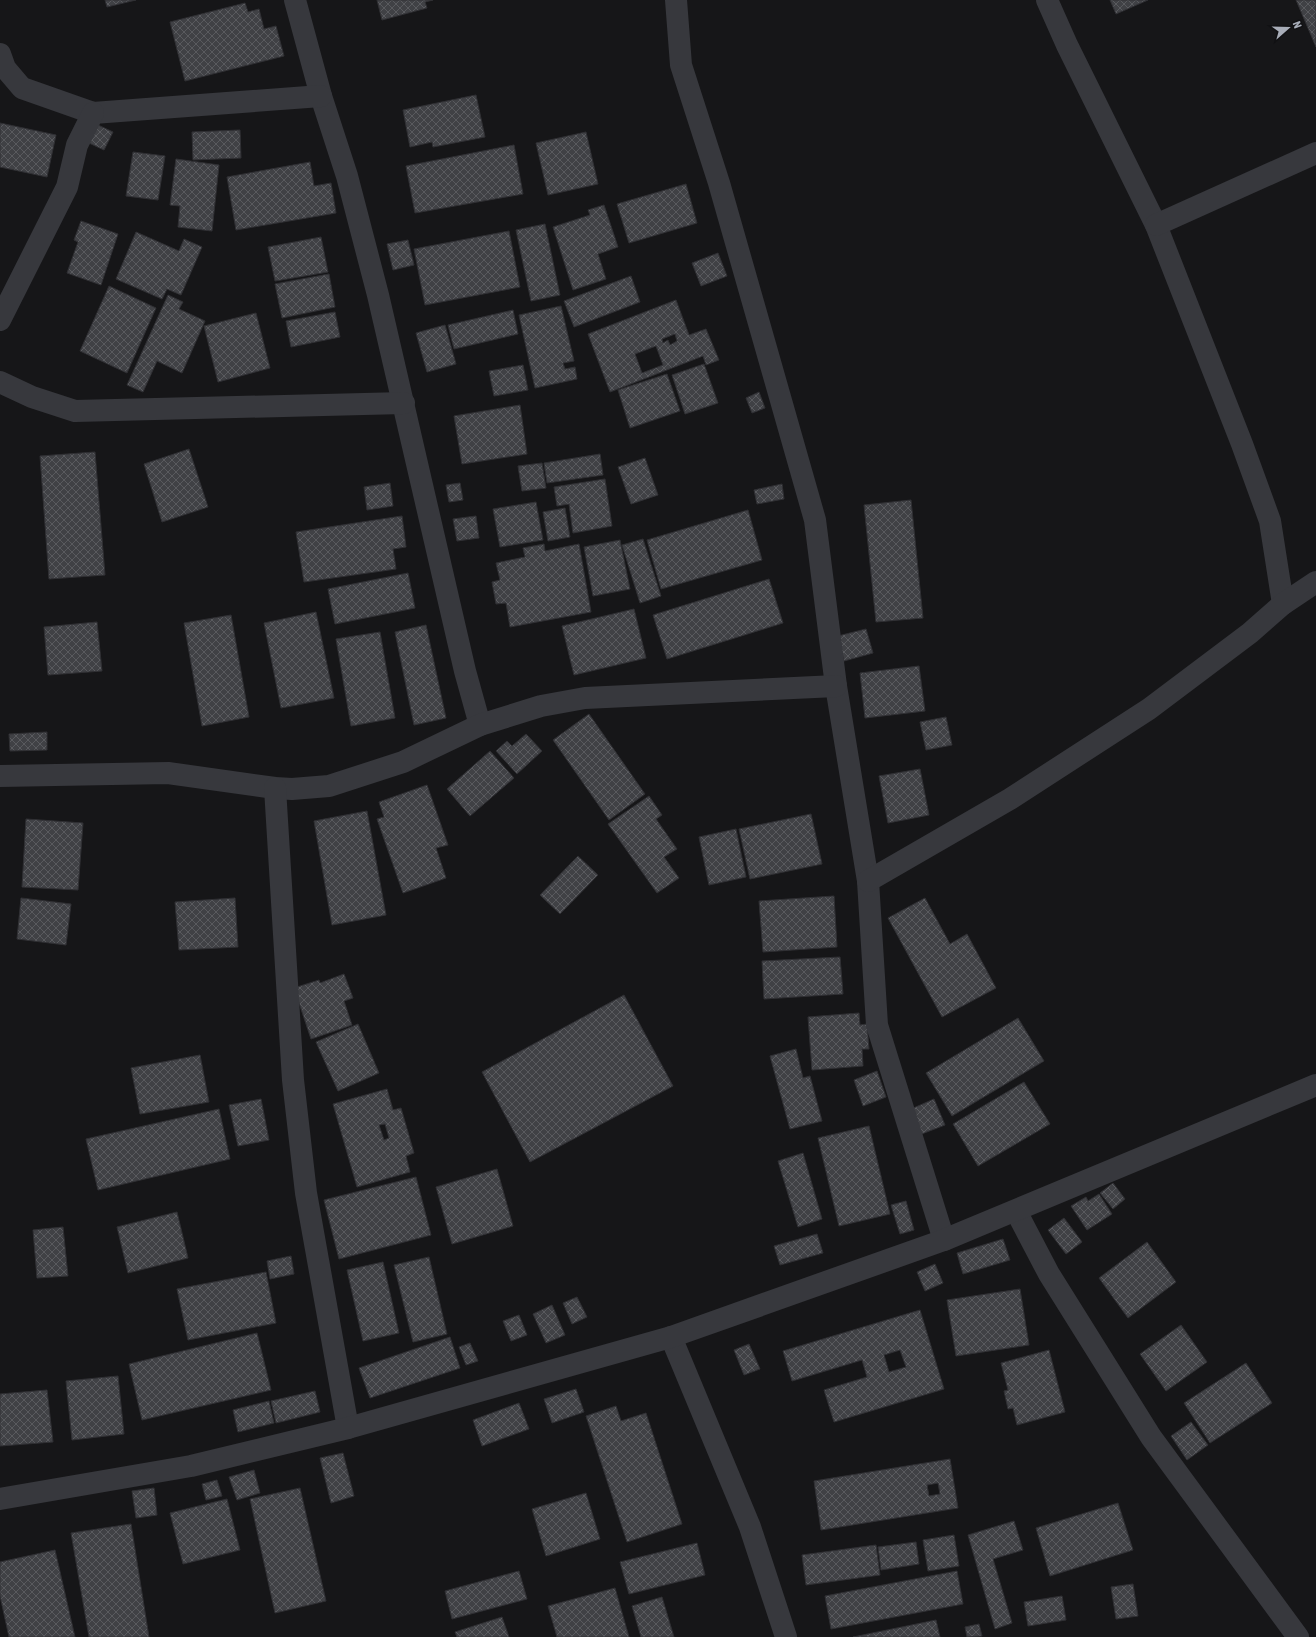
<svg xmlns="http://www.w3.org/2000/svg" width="1316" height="1637" viewBox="0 0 1316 1637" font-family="'Asap Condensed',sans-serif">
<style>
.building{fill:url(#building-cross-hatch);stroke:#303034;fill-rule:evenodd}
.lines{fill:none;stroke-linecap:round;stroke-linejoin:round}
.street{stroke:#37383d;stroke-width:22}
</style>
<defs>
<pattern id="building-cross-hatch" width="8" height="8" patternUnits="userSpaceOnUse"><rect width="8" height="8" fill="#404145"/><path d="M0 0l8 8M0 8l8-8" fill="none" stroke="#595a5e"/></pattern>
</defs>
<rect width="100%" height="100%" fill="#161618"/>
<g class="building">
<polygon points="105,0 136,0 107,7"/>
<polygon points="377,0 433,0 425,2 427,8 382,20"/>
<polygon points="1110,0 1148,0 1116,14"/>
<polygon points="1296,0 1316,0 1316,47"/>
<polygon points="245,3 248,12 259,9 264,29 276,26 284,56 185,81 170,22"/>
<polygon points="476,95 485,137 433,147 432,142 410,147 403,110"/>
<polygon points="0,123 56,135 47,177 0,167"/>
<polygon points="98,125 113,132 104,150 89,143"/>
<polygon points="240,130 241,158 193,160 192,132"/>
<polygon points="586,132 598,184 548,195 536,143"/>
<polygon points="514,145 523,194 415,213 406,166"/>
<polygon points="133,152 165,156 158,200 126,196"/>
<polygon points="176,159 219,165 212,231 178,227 180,206 170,205"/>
<polygon points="310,162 314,186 331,183 336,213 236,230 227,177"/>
<polygon points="686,184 697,223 629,243 617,204"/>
<polygon points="604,205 618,247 598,254 606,279 573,290 553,227 590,215 588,210"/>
<polygon points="81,221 118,234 101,285 67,273 78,242 74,240"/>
<polygon points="545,224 560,295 531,301 516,230"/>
<polygon points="509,231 520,287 425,305 414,249"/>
<polygon points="136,232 179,251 184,239 202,247 181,295 167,289 162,299 116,279"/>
<polygon points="321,237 328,272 275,281 268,247"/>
<polygon points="408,240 414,265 393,270 387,244"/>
<polygon points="718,253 727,276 701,286 692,263"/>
<polygon points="329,274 335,307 282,318 275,284"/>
<polygon points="631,276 640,302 574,327 564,301"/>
<polygon points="109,286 156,308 127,373 80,351"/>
<polygon points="168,295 183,302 179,309 205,321 182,373 157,361 143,392 127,385"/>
<path d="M676 300 689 335 706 329 719 360 706 365 703 356 610 392 588 334ZM675 334 677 341 670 345 668 340 663 343 662 339ZM656 346 663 365 642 373 635 354Z"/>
<polygon points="561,306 574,361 563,363 565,369 575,367 577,379 535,388 519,315"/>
<polygon points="513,310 518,334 454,349 448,325"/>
<polygon points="335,312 340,337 291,347 286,321"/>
<polygon points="256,313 270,368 218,382 204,326"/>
<polygon points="445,325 456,364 427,372 416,333"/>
<polygon points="704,364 718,403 685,414 672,375"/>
<polygon points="523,365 528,390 494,396 489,371"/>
<polygon points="667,374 680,411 630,428 618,390"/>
<polygon points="759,392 765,408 752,413 746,398"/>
<polygon points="520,405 527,454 462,464 454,416"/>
<polygon points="189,449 208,507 162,522 144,464"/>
<polygon points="95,452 105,575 49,579 40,456"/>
<polygon points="600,454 603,475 547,483 544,463"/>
<polygon points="645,458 658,495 631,504 618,467"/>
<polygon points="542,463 546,488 522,491 518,466"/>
<polygon points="605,479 612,526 573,533 569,504 557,506 554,487"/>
<polygon points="390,483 393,506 367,510 364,487"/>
<polygon points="460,483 463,500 449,502 446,485"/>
<polygon points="782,484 784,499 757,504 754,490"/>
<polygon points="911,500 923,618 876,622 864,505"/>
<polygon points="536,502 543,540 500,547 493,509"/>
<polygon points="565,508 570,537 548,541 543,512"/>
<polygon points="748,510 762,560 661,589 647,540"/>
<polygon points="402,516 406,547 393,549 396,569 304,582 296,532"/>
<polygon points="476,516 479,538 457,541 453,519"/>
<polygon points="643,539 661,596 640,603 622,545"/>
<polygon points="620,540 630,589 593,596 584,547"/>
<polygon points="544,544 545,551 579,544 591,612 510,627 506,603 496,604 492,582 500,580 496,563 525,557 523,548"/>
<polygon points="408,573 415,608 335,624 328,589"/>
<polygon points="769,579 783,623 667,659 653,615"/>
<polygon points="634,609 646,658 574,675 562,626"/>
<polygon points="316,612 334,698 281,708 264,623"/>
<polygon points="231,615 249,717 202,726 184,623"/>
<polygon points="97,622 102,671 48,675 44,627"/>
<polygon points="426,625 446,718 414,725 395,632"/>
<polygon points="866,629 873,653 844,661 838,636"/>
<polygon points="380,632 395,718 351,726 336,639"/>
<polygon points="919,666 925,711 865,718 860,673"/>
<polygon points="589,714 645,794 609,820 553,740"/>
<polygon points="946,717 952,745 926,750 920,722"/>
<polygon points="47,732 47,750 10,751 9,734"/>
<polygon points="526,734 542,751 517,774 496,751 507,741 512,746"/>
<polygon points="490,751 514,778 470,816 447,789"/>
<polygon points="920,769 929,815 888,823 879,776"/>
<polygon points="427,785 448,845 436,848 446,878 403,893 377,819 384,817 379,802"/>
<polygon points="649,796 662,815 656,819 677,849 664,857 679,878 657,893 608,824"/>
<polygon points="367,811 386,915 332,925 314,821"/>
<polygon points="811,814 822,864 750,879 739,829"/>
<polygon points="26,819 83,823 78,890 22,887"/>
<polygon points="736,829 746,877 709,885 699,837"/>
<polygon points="578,856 598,875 560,914 540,895"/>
<polygon points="834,896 837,947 763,952 759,901"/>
<polygon points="21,898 71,904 66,945 17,939"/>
<polygon points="235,898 238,947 179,950 175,902"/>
<polygon points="925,898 950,944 967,934 996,988 942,1017 888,918"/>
<polygon points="840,957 843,994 764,999 762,961"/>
<polygon points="344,974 353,998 344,1001 352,1025 311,1039 294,988 319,980 320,983"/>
<polygon points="624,995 673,1086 530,1162 482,1072"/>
<polygon points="859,1013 860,1025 867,1024 869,1049 862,1049 863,1066 812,1070 808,1017"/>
<polygon points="1018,1018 1044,1061 952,1116 926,1073"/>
<polygon points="358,1024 379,1073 338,1091 316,1042"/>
<polygon points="796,1049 803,1078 810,1076 822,1121 790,1129 770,1056"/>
<polygon points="200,1055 209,1102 140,1114 131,1068"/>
<polygon points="877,1071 886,1097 863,1106 854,1080"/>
<polygon points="1024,1082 1050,1124 978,1166 953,1124"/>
<path d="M387 1089 393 1110 401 1108 414 1153 406 1156 410 1172 357 1187 333 1104ZM385 1124 389 1138 384 1140 379 1125Z"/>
<polygon points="261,1099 269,1140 238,1146 229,1105"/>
<polygon points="934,1099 945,1125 919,1135 909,1110"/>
<polygon points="219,1109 230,1159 98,1190 86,1139"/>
<polygon points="869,1126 890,1214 839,1226 818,1138"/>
<polygon points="803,1153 822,1219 798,1227 778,1161"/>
<polygon points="497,1169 513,1226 452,1244 436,1187"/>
<polygon points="416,1177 431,1235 339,1259 324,1200"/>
<polygon points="1113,1183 1125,1199 1113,1209 1100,1193"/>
<polygon points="1099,1194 1112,1214 1087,1230 1071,1206 1086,1197 1088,1201"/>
<polygon points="906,1201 914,1230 900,1234 891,1205"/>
<polygon points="177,1212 188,1258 128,1273 117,1227"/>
<polygon points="1064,1218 1082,1242 1066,1254 1048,1230"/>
<polygon points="63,1227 68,1276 37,1278 33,1230"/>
<polygon points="817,1234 823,1253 780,1265 774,1246"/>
<polygon points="1003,1239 1010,1260 963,1274 957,1253"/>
<polygon points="1147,1242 1176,1282 1128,1318 1099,1278"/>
<polygon points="291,1256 294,1274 270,1279 267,1261"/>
<polygon points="429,1257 447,1334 413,1342 394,1265"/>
<polygon points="383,1262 399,1333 363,1341 347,1270"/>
<polygon points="935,1264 943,1283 925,1291 917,1272"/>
<polygon points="266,1272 276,1323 188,1340 177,1289"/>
<polygon points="1020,1289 1029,1345 956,1356 947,1300"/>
<polygon points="577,1297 587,1317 572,1324 563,1303"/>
<polygon points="552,1305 565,1335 546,1343 533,1314"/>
<path d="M920 1310 944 1389 834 1422 824 1390 867 1377 862 1360 792 1381 783 1351ZM900 1350 906 1367 889 1372 884 1355Z"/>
<polygon points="519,1315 527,1335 511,1341 503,1321"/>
<polygon points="1181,1325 1207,1362 1166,1391 1140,1354"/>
<polygon points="257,1333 271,1390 142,1420 129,1364"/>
<polygon points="450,1337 460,1368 370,1398 359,1368"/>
<polygon points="470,1343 478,1361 466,1365 459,1347"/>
<polygon points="749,1344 760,1369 744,1375 734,1350"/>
<polygon points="1049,1350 1065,1412 1017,1425 1013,1408 1008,1409 1004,1391 1008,1390 1001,1363"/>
<polygon points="1246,1363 1272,1403 1210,1443 1184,1403"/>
<polygon points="118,1376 124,1434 72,1440 66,1381"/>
<polygon points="576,1389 584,1412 552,1423 544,1399"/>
<polygon points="47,1390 53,1442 0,1446 0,1394"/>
<polygon points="315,1391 320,1412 276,1423 271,1401"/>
<polygon points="269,1401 274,1423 238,1432 233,1410"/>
<polygon points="519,1403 529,1429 482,1446 473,1420"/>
<polygon points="616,1406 621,1421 646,1413 682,1524 627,1542 586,1416"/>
<polygon points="1191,1422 1208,1445 1187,1460 1171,1436"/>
<polygon points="343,1453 354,1496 331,1503 320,1458"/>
<path d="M950 1459 958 1508 821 1530 814 1481ZM938 1483 940 1494 929 1496 927 1485Z"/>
<polygon points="254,1470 260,1493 237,1500 229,1477"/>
<polygon points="217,1480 222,1496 206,1500 202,1484"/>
<polygon points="154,1488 157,1515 136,1518 132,1491"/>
<polygon points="300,1488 326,1601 275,1613 250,1499"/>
<polygon points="586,1493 600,1539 546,1556 532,1509"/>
<polygon points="227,1499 240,1550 183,1564 170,1513"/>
<polygon points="1118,1503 1133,1550 1050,1576 1036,1528"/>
<polygon points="1014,1521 1023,1550 993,1559 1012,1623 995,1629 968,1535"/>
<polygon points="131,1524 149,1637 89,1637 71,1533"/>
<polygon points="954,1535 959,1566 928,1571 923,1540"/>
<polygon points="916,1542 919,1564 881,1570 878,1547"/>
<polygon points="697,1543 705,1575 629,1594 620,1562"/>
<polygon points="876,1545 880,1575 806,1585 802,1555"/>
<polygon points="55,1550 75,1637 9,1637 0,1596 0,1562"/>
<polygon points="519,1571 527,1599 452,1619 445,1591"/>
<polygon points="957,1571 963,1604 831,1629 825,1596"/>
<polygon points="1133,1584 1138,1616 1116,1619 1111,1587"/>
<polygon points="615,1588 629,1637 557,1637 548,1606"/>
<polygon points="1062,1596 1066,1620 1028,1626 1024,1602"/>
<polygon points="662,1597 674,1637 641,1637 632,1606"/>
<polygon points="502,1617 509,1637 457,1637 455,1632"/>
<polygon points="936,1620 940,1637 853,1637"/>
<polygon points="979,1624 982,1636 967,1637 965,1627"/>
</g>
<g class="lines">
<g class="street">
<polyline points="295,0 321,96 347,176 378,295 465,671 480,725"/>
<polyline points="676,0 681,65 719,183 815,520 836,686 868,881 877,1025 944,1240"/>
<polyline points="1047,0 1067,45 1156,225 1242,444 1270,521 1283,604"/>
<polyline points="0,54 5,68 22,88 93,113 321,96"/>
<polyline points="1156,225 1316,153"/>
<polyline points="0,320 67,187 77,145 93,113"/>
<polyline points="0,382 32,397 75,411 404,403"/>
<polyline points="0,776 168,773 275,788 292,789 329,786 403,762 480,725 541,706 585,698 836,686"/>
<polyline points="275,788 293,1080 306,1193 348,1428"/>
<polyline points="868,881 1010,799 1149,709 1250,633 1283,604 1316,582"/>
<polyline points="1016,1211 1049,1274 1151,1437 1298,1637"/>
<polyline points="671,1337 750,1527 786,1637"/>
<polyline points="0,1499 191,1466 348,1428 671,1337 944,1240 1316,1085"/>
</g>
</g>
<g transform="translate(1288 28) rotate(70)" stroke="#111113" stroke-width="3" paint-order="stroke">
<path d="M0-3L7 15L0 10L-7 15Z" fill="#a8adb8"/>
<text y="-6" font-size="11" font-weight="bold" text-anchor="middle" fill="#a8adb8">N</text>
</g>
</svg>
